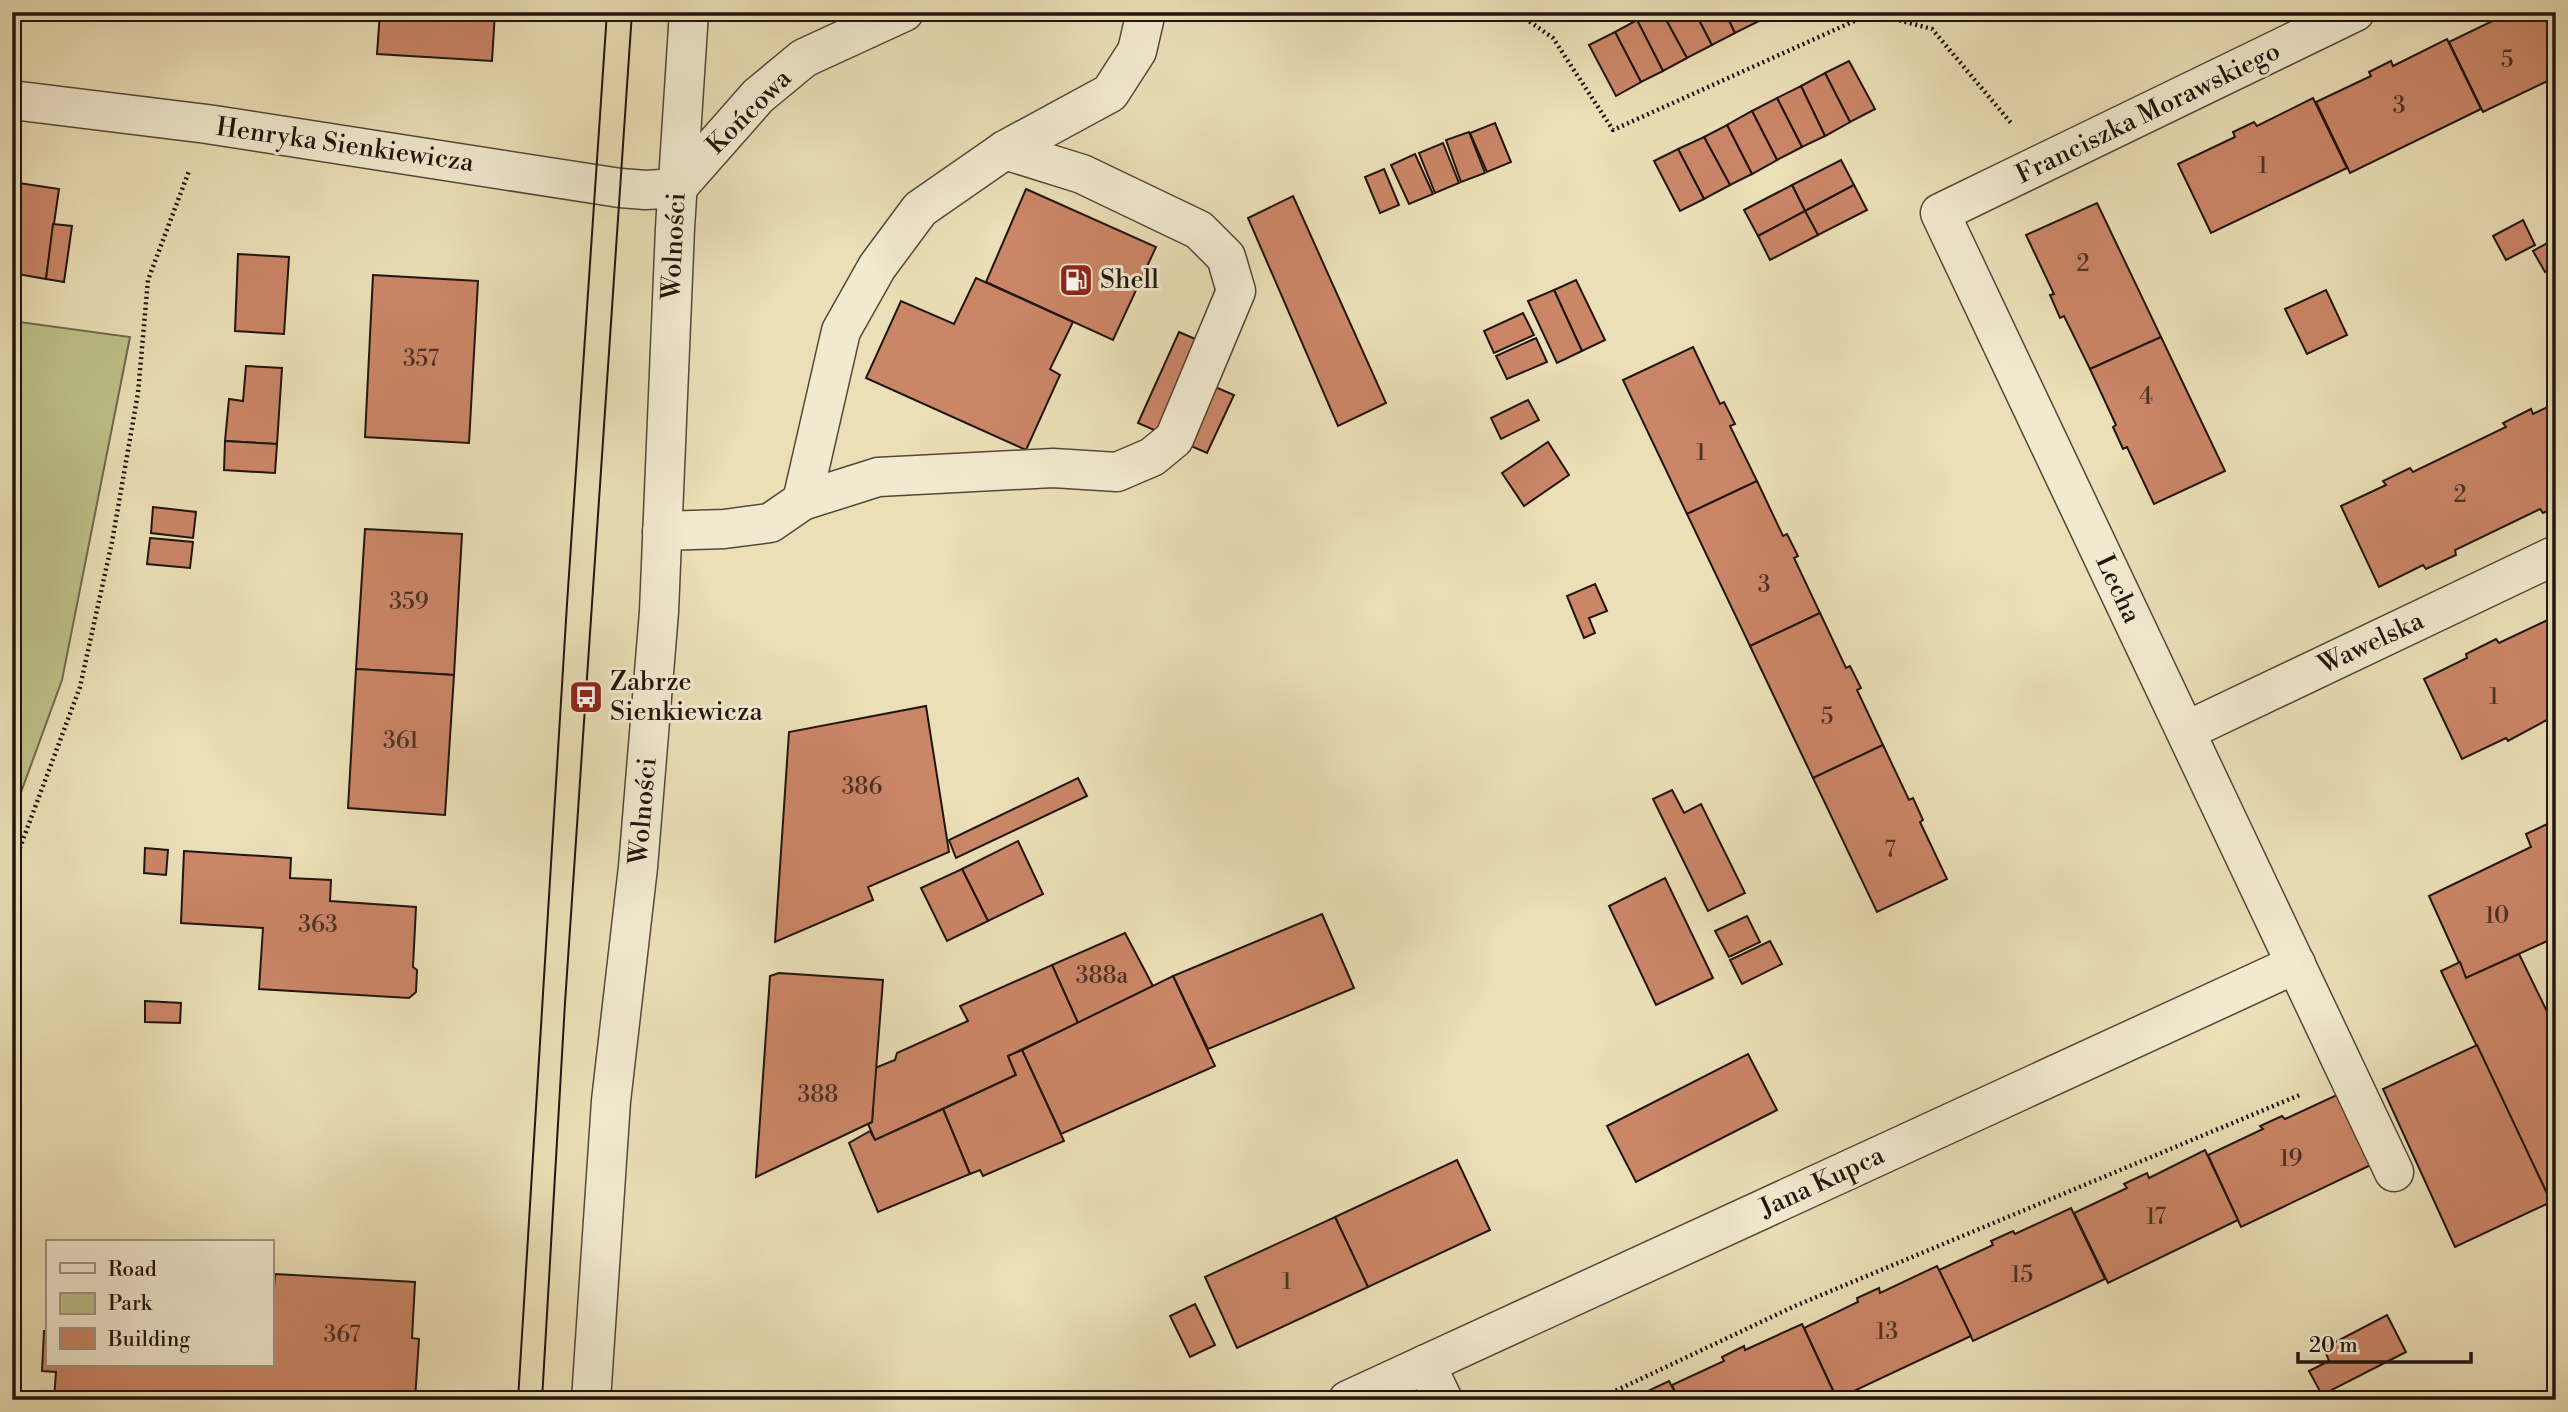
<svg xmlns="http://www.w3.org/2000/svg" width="2568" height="1412" viewBox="0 0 2568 1412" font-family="'Libre Bodoni',serif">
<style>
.green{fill:#bdc08a;stroke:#6e6a4c;stroke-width:2}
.building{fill:#cb8668;stroke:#20150e;stroke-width:2}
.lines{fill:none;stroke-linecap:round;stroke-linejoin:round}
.minor-casing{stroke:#534838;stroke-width:41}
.path{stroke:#20150e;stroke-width:4.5;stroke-dasharray:2 3.5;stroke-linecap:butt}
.minor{stroke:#f2ead0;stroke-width:38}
.tram{stroke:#20150e;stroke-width:2}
.labels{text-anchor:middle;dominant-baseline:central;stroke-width:6;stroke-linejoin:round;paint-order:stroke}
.number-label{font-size:23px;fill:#4b3124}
.street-label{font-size:26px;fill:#20150e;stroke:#f2ead0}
.poi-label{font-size:26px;fill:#20150e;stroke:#f2ead0;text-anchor:start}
</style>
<rect width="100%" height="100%" fill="#ebdfb7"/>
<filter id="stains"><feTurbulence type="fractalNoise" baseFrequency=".00286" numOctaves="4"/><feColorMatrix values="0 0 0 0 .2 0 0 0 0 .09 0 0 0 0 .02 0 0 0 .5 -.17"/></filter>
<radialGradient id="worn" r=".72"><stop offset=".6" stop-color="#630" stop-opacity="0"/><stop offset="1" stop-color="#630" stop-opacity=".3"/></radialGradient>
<polygon class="green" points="12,321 130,337 62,680 12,817"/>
<g class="building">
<polygon points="380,12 495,12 492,61 377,54"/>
<polygon points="1653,12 1662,12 1687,58 1663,71 1637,20"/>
<polygon points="1662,12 1695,12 1712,45 1687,58"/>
<polygon points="1695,12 1725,12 1735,33 1712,45"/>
<polygon points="1725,12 1754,12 1759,21 1735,33"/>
<polygon points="1754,12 1774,12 1759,21"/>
<polygon points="2502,12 2556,12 2556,77 2483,112 2449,42 2503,16"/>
<polygon points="1637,20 1663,71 1641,82 1615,32"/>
<polygon points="1615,32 1641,82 1616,96 1589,45"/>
<polygon points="2447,39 2481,109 2350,173 2316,102 2371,76 2369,72 2391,61 2393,66"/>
<polygon points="1849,61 1875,109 1850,122 1825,73"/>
<polygon points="1825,73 1850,122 1825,136 1801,86"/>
<polygon points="1801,86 1825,136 1802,147 1777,98"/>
<polygon points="1777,98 1802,147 1777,160 1752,111"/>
<polygon points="2313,98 2347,168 2211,233 2178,164 2235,137 2233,132 2254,122 2257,126"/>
<polygon points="1752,111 1777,160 1752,174 1727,125"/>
<polygon points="1495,123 1511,162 1487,172 1470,133"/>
<polygon points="1727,125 1752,174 1730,185 1704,137"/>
<polygon points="1469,132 1485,173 1461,182 1446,140"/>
<polygon points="1704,137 1730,185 1704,199 1678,149"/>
<polygon points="1443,143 1459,183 1435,193 1419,153"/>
<polygon points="1678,149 1704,199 1680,211 1654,161"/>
<polygon points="1415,154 1433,194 1409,204 1391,165"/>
<polygon points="1841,160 1854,185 1805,211 1792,185"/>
<polygon points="1384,169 1399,205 1380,213 1365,177"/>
<polygon points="12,182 59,189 46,279 12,273"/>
<polygon points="1792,185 1805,211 1758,236 1744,210"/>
<polygon points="1854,185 1867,210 1818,235 1805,211"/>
<polygon points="1026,189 1156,247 1113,340 986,282"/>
<polygon points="1293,196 1386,403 1338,426 1248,218"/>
<polygon points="2097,203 2161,337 2090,369 2064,316 2060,318 2050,295 2054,294 2026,235"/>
<polygon points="1805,211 1818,235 1770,260 1758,236"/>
<polygon points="2523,220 2535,245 2506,260 2493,236"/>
<polygon points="53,224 72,226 64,282 46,279"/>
<polygon points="2556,238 2556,266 2545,272 2533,251"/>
<polygon points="238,254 289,257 284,334 235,331"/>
<polygon points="373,275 478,281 469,443 365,437"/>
<polygon points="976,278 1073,322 1050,369 1060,375 1026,450 866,378 901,301 954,324"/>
<polygon points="1576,280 1605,340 1582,351 1554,290"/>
<polygon points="1554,290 1582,351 1557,363 1528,301"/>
<polygon points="2326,290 2347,335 2307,354 2285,309"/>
<polygon points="1523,313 1534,335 1494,353 1484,331"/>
<polygon points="1179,332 1223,351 1208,384 1234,395 1207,453 1138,423"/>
<polygon points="2161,337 2225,471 2154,504 2127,447 2123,449 2113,427 2116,425 2090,369"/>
<polygon points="1536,338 1547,362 1507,379 1496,356"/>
<polygon points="1693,347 1720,404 1724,402 1735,424 1730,426 1757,481 1687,514 1623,380"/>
<polygon points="246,366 282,368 277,444 225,441 229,399 243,401"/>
<polygon points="1528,400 1539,420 1501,439 1491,418"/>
<polygon points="2556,403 2556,507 2543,513 2540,509 2455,550 2456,555 2426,569 2423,565 2379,587 2341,506 2386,485 2383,481 2410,468 2413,472 2506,427 2503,423 2531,409 2533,414"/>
<polygon points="225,441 277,444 275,473 224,470"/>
<polygon points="1548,442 1569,475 1524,506 1502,473"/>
<polygon points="1757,481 1783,536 1787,534 1798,556 1794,558 1820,613 1750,646 1687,514"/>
<polygon points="153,507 196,512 193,538 151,533"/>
<polygon points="365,529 462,534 454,675 356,669"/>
<polygon points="150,538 193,542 190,568 147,564"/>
<polygon points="1595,584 1607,611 1589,618 1595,633 1584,638 1567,596"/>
<polygon points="1820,613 1846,668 1850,666 1861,688 1857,690 1883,745 1813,778 1750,646"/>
<polygon points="2556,616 2556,715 2508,741 2506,738 2462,759 2424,679 2467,658 2466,654 2496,639 2499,643"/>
<polygon points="356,669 454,675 445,815 348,808"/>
<polygon points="926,706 949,852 868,887 873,900 775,942 789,732"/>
<polygon points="1883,745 1909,800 1913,798 1923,820 1920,822 1947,879 1877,912 1813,778"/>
<polygon points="1078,778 1087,796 956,858 949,840"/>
<polygon points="1672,790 1684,813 1701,804 1745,893 1708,911 1653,799"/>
<polygon points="2556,820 2556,937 2466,978 2429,896 2531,847 2526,834"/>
<polygon points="1018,841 1043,894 988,921 962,869"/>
<polygon points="145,848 168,850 166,875 144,873"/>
<polygon points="184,851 291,858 290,878 331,880 330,901 416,907 413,967 417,970 416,992 409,998 259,989 263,928 181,923"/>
<polygon points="962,869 988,921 947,941 921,888"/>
<polygon points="1665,878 1713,978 1656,1005 1609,906"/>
<polygon points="1322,914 1354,988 1208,1049 1173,976"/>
<polygon points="1747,916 1760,942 1729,957 1715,931"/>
<polygon points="1125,933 1153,986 1078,1023 1052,965"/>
<polygon points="1770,941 1782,964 1742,984 1730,960"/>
<polygon points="2519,954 2556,1030 2556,1200 2551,1202 2441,971 2460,962 2466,978"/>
<polygon points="1052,965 1078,1023 1008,1056 1016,1075 875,1140 868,1124 872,1122 875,1068 895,1060 897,1053 968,1021 960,1006"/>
<polygon points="779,973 883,980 872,1122 756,1177 770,976"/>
<polygon points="1173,976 1215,1066 1061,1134 1022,1050"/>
<polygon points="145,1001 181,1003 180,1023 145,1022"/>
<polygon points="2477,1045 2551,1202 2455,1247 2383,1089"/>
<polygon points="1022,1050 1064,1141 983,1176 980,1170 970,1174 943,1109 1016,1075 1008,1056"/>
<polygon points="1748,1054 1777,1110 1636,1182 1607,1126"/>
<polygon points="2341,1093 2375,1163 2241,1227 2208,1155 2263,1129 2260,1126 2282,1116 2285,1119"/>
<polygon points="943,1109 970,1174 878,1212 849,1143 870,1131 875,1140"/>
<polygon points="2205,1150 2238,1220 2108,1283 2074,1213 2127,1188 2124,1184 2147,1173 2149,1178"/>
<polygon points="1457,1160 1490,1230 1368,1287 1335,1217"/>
<polygon points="2071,1208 2105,1279 1973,1341 1939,1270 1993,1245 1991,1241 2013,1231 2015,1234"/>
<polygon points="1335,1217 1368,1287 1237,1348 1205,1277"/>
<polygon points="1937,1266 1971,1336 1837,1399 1804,1328 1858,1302 1857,1298 1879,1288 1880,1293"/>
<polygon points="275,1274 415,1282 412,1338 419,1339 415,1400 54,1400 56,1372 42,1371 44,1331 47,1331 47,1365 271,1365 271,1300 273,1300"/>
<polygon points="1195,1304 1215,1345 1190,1357 1170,1316"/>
<polygon points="2387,1315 2406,1352 2322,1395 2309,1371 2329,1361 2324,1348"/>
<polygon points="1802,1324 1835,1395 1825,1400 1679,1400 1672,1385 1724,1361 1722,1357 1744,1346 1745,1350"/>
<polygon points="1669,1381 1679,1400 1629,1400"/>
</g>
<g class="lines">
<g class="minor-casing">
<g id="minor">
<polyline points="2355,12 1940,213 2394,1172"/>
<polyline points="12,100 207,124 620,188 646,190 677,188"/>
<polyline points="677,188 758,96 804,58 904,12"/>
<polyline points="802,501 878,477 1053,468 1117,472 1152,457 1174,439 1236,291 1226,257 1199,230 1082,174 1005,150"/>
<polyline points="662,531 724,529 770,523 802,501 841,331 877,267 920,209 1005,150 1110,93 1137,51 1146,12"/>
<polyline points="2186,731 2556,555"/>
<polyline points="1426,1364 1443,1400"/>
<polyline points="591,1400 611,1101 638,867 659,612 675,228 689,12"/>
<polyline points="1348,1400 2296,964"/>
</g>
</g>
<g class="path">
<polyline points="1516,12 1553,38 1613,130 1872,13 1932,29 2011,123"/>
<polyline points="12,869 80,687 112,542 138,393 148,280 189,171"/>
<polyline points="1596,1400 1795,1306 2302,1094"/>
</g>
<use href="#minor" class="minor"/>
<g class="tram">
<polyline points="518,1400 567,604 607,12"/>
<polyline points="542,1400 565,1003 632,12"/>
</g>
</g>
<defs>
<g id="fuel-square" transform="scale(1.75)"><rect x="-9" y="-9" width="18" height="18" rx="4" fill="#8f2418" stroke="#f2ead0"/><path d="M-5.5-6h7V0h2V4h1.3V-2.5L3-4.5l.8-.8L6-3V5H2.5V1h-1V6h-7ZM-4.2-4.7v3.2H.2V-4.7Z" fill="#fff"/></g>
<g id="bus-square" transform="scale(1.75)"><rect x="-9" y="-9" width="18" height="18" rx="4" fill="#8f2418" stroke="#f2ead0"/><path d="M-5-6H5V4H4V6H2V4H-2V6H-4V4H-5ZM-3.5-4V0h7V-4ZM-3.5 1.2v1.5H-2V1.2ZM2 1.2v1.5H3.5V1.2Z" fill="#fff"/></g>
</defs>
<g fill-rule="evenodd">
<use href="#fuel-square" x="1076" y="280"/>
<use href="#bus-square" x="586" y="697"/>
</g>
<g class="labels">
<g class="number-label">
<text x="2507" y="60">5</text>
<text x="2399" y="106">3</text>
<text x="2263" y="166">1</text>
<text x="2083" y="264">2</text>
<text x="421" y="359">357</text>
<text x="2146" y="397">4</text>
<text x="1701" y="453">1</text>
<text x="2460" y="495">2</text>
<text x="1764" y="585">3</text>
<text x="409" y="602">359</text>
<text x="2494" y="697">1</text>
<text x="1827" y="717">5</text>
<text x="401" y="741">361</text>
<text x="862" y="787">386</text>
<text x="1890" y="850">7</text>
<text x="2497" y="916">10</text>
<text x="318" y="925">363</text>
<text x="1102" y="976">388a</text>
<text x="818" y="1095">388</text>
<text x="2291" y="1159">19</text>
<text x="2156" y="1217">17</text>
<text x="2022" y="1275">15</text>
<text x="1287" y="1282">1</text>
<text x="1887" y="1332">13</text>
<text x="342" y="1335">367</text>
</g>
<g class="street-label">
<text transform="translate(749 112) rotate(-45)">Końcowa</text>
<text transform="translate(2148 113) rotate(-26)">Franciszka Morawskiego</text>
<text transform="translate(345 145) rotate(8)">Henryka Sienkiewicza</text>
<text transform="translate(674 246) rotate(-87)">Wolności</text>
<text transform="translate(2118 589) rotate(65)">Lecha</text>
<text transform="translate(2371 643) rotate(-25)">Wawelska</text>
<text transform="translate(643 811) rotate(-85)">Wolności</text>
<text transform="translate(1822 1182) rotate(-25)">Jana Kupca</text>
</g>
<g class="poi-label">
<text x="1100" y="280">Shell</text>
<text x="610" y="682">Zabrze<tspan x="610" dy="30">Sienkiewicza</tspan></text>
</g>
</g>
<rect width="2568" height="1412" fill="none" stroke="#ebdfb7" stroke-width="42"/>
<rect x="14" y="14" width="2540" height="1384" fill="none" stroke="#20150e" stroke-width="3.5"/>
<rect x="21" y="21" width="2526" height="1370" fill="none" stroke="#20150e" stroke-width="2"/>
<rect x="46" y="1240" width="228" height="126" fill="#f2ead0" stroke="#9e9582" stroke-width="2"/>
<rect x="60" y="1263" width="35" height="10" fill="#f2ead0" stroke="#9e9582" stroke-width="2"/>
<text x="108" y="1276" font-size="21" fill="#20150e">Road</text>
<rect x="60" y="1293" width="35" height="21" fill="#bdc08a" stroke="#9e9582" stroke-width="2"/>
<text x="108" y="1310" font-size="21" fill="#20150e">Park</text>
<rect x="60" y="1328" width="35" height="21" fill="#cb8668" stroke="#9e9582" stroke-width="2"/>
<text x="108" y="1346" font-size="21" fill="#20150e">Building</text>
<path d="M2298 1352v10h173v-10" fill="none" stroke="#20150e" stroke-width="3.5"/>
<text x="2309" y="1352" font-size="21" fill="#20150e" stroke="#f2ead0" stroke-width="5" paint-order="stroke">20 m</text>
<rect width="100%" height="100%" filter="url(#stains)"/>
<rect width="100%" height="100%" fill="url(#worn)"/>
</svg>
